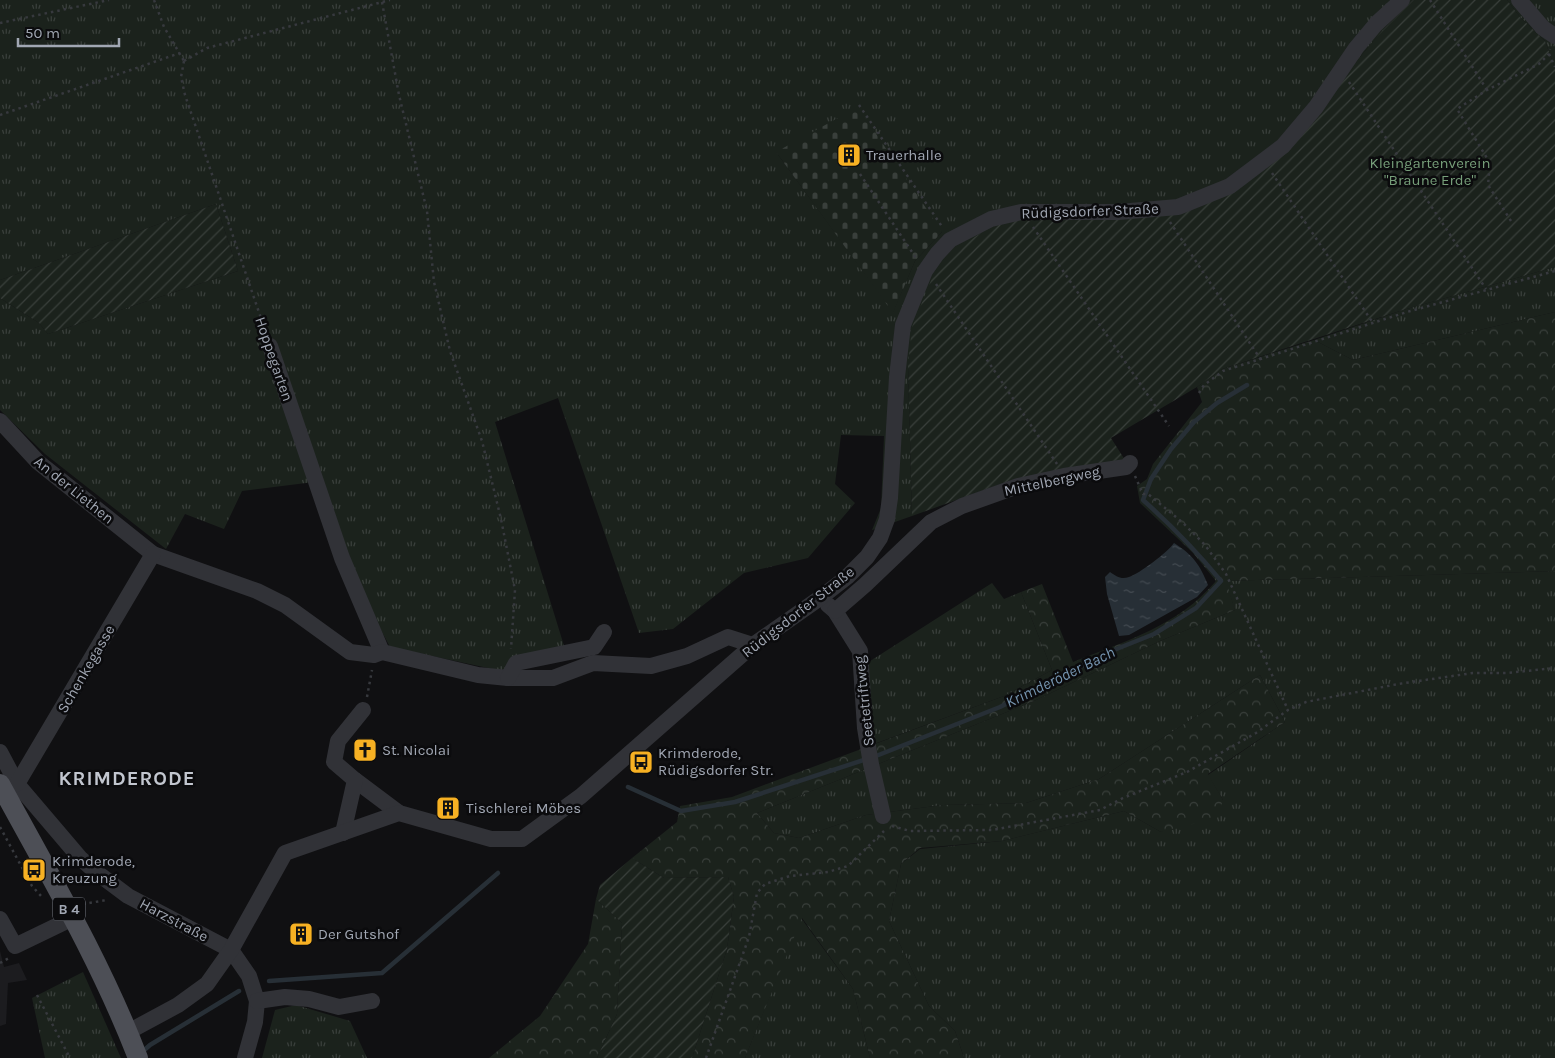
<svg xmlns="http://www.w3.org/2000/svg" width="1555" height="1058" viewBox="0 0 1555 1058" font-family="Karla,sans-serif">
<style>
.built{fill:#1c1c1f}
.grass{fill:url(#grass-tufts);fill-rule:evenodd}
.forest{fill:url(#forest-crowns)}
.cemetery{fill:url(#cemetery-stones)}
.garden{fill:url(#garden-furrows)}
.water{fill:url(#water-ripples)}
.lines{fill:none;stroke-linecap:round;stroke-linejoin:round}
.stream{stroke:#272f36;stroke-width:4.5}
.path{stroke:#37393e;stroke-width:2.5;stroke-dasharray:2.5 4;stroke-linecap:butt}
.minor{stroke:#313237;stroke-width:16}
.major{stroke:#4d4f56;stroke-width:20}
.labels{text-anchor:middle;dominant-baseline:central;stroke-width:5;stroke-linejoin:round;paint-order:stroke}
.shield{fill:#0b0b0d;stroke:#747881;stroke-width:1}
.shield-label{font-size:14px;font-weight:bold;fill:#a1a7b3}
.poi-label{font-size:15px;fill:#a1a7b3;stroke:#0b0b0d;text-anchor:start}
.park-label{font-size:15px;fill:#779f7a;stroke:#0b0b0d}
.street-label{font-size:15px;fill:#a1a7b3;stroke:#0b0b0d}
.water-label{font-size:16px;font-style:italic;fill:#7695b0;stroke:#0b0b0d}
.district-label{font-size:20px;font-weight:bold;letter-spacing:1px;fill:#c2c6cf;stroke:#0b0b0d}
</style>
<defs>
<pattern id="grass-tufts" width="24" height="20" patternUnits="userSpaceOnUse" patternTransform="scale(1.25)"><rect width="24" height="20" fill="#1b221c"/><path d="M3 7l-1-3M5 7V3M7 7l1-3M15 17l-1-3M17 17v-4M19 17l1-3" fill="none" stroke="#393f3b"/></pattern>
<pattern id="forest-crowns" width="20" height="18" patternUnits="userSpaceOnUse" patternTransform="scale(1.25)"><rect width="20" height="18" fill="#1b221c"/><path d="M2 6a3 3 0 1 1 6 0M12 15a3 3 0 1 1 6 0" fill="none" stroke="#393f3b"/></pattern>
<pattern id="cemetery-stones" width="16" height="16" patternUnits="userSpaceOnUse" patternTransform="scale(1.25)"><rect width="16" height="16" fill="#1b221c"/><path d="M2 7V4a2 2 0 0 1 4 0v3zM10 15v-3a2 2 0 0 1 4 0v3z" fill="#393f3b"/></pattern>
<pattern id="garden-furrows" width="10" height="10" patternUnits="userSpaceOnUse" patternTransform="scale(1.25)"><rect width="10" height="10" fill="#1b221c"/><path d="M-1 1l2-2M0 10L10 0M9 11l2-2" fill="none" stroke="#393f3b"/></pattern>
<pattern id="water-ripples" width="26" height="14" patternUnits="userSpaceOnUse" patternTransform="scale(1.25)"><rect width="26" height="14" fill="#272f36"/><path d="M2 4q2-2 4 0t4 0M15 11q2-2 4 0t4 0" fill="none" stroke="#434a51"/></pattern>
</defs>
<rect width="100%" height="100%" fill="#101012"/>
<polygon class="built" points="0,951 4,967 19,963 27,980 8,983 6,1024 0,1026"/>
<g class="grass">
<path d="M0 0H1413L1382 31 1349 70 1290 149 908 365 912 516 872 530 881 508 884 436 841 435 835 484 855 503 808 558 744 573 673 629 639 633 558 398 495 422 565 649 502 671 390 647C361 594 342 538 322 481L242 491 224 529 185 514 166 549 45 454 0 410V298L39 323 48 334 238 271 216 204 0 280ZM776 152 942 232 915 261 893 312Z"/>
<polygon points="1507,0 1555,0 1555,68 1545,41 1520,17"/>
<polygon points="1555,267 1555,312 1353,360 1314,340 1403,310"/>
<polygon points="1555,571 1555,1058 964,1058 955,1031 929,1006 889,921 901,864 920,849 1002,841 1124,811 1161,832 1223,800 1208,775 1285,722 1260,675 1099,779 1026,803 943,805 866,815 799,838 774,833 757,813 1034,701 1160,641 1235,610 1225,581"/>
<polygon points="992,583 1004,599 1021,592 1052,670 1004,696 874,744 864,665"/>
<polygon points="801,918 853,989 870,1058 745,1058"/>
<polygon points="83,972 121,1058 45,1058 32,998"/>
<polygon points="296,1005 350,1021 367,1058 262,1058 275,1010"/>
</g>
<g class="forest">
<path d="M1555 312V571L1226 581 1235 610 1160 641 1034 701 757 813 774 833 799 838 866 815 943 805 1026 803 1099 779 1260 675 1285 722 1208 774 1223 800 1217 818 1161 832 1124 811 1002 841 920 848 901 864 889 921 929 1006 955 1031 964 1058H870L853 989 802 918 745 1058H692L727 949 734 897 728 877 664 878 632 858 677 822 680 806 732 797 1004 696 1052 670 1021 592 1042 584 1073 662C1126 641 1178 626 1216 581L1193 553 1140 503 1137 486 1147 479 1153 464 1202 402 1197 387 1222 369 1314 340 1353 360Z"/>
<polygon points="596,899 622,923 617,1014 597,1058 489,1058 540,1016 588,944"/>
</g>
<polygon class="cemetery" points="858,107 942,232 915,261 893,313 776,152"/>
<g class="garden">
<polygon points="1413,0 1507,0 1520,17 1545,41 1555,68 1555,267 1403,310 1222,369 1197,387 1111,438 1125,460 1012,480 912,516 908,365 912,327 932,278 955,250 993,225 1025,218 1121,218 1233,191 1349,70 1382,31"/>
<polygon points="216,204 238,271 48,334 39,323 0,298 0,280"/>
<polygon points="632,858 664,878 728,877 734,897 727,949 692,1058 597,1058 617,1014 622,923 596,899 600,885"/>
</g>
<path class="water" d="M1174 543C1193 555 1200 565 1208 585L1197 597 1129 635 1119 636 1107 594 1105 577 1110 572C1116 576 1121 580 1129 577 1139 574 1168 552 1174 543Z"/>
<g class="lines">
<g class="stream">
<path d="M628 787 681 811 735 802 876 756 1000 707 1114 650 1154 634 1196 608 1221 581C1197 552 1171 525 1143 500L1151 479 1171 449 1194 422 1217 403 1247 385"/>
<polyline points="269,981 382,973 498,873"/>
<polyline points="141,1053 150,1045 239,991"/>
</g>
<g class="path">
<polyline points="154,0 164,27 184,61"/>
<polyline points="1430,0 1487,90"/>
<polyline points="382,2 399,95 427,211 434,282 450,351 482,441 501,519 515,590 511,649"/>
<polyline points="0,23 109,0"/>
<polyline points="1549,54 1555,67"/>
<polyline points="184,61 181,77 185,95 266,333"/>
<polyline points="184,61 207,48 390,0"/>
<polyline points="1349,82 1486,289"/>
<polyline points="859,105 943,228"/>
<polyline points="0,115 180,53"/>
<polyline points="1272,173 1373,323"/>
<polyline points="860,174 916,258"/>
<polyline points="1511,221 1488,185 1490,163 1457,109 1487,90 1539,64 1549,54 1550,49"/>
<polyline points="1170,222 1261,360"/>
<polyline points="1033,227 1169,426"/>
<polyline points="936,284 1057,464"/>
<polyline points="1199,393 1204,385 1223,371 1407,312 1555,271"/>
<polyline points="1135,476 1143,494 1148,494 1182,522 1205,545 1226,574 1288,710"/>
<polyline points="367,697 372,670"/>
<polyline points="892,826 910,831 992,830 1100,810 1123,798 1187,772 1256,733 1288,710 1306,702 1398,684 1473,673 1507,673 1555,668"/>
<polyline points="0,827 32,886 41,896"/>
<polyline points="83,904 107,900"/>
<polyline points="0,963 9,958"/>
<polyline points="37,995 70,1058"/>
<polyline points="706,1058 749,937 757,893 765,884 790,876 828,872 848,866 884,831"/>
</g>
<g class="minor">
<polyline points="1519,0 1543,28 1555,36"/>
<polyline points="270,346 342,558 382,652"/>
<polyline points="0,421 38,462 153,554 257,591 285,605 350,652 374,655 382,652 478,675 508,678 553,678 593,663 651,666 687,656 728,637 753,645"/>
<polyline points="828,605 835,611 860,651 865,728 871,764 883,816"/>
<polyline points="835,611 865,585 931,522 962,506 1018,486 1064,476 1126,467 1130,463"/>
<polyline points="508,678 516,663 594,647 604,632"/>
<polyline points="0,752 17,784 80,858 96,872 128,896 231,950 249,976 257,1001 255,1022 245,1058"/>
<polyline points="355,780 399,813"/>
<polyline points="17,784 153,554"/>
<polyline points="343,833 355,780 334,762 338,741 363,710"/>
<polyline points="0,919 15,946 73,918"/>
<polyline points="257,1001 285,997 309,999 339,1007 372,1001"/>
<polyline points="128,1032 178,1005 207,984 231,950 285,853 399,813 491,839 522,839 581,796 753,645 820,598 847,577 867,557 880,538 887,519 890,498 897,377 903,325 925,271 937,254 950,240 991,219 1021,212 1118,212 1178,207 1230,186 1283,146 1316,107 1356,48 1376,24 1402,0"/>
</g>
<path class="major" d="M0 784C49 874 101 962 138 1058"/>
</g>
<defs>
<g id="building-square" transform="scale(1.25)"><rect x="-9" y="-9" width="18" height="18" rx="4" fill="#f7b123" stroke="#0b0b0d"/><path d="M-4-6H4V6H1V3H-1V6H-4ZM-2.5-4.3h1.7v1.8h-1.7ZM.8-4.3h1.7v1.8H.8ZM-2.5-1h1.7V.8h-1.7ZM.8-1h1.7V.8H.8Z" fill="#111"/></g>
<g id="church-square" transform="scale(1.25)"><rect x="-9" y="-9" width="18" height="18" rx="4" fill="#f7b123" stroke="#0b0b0d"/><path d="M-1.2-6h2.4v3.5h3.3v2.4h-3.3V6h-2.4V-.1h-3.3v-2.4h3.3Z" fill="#111"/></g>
<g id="bus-square" transform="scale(1.25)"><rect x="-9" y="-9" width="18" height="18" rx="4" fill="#f7b123" stroke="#0b0b0d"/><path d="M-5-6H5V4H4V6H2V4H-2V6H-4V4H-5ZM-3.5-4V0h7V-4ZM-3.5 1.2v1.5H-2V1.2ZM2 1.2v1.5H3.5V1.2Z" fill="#111"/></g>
</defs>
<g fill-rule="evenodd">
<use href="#building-square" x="849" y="155"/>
<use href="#church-square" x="365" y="750"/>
<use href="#bus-square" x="641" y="762"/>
<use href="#building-square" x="448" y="808"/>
<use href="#bus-square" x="34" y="870"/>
<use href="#building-square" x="301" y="934"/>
</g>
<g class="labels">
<rect class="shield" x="53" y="897.5" width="32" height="23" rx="4"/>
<g class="shield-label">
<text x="69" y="909">B 4</text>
</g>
<g class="poi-label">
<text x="866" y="155">Trauerhalle</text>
<text x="382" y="750">St. Nicolai</text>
<text x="658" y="753">Krimderode,<tspan x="658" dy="17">Rüdigsdorfer Str.</tspan></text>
<text x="466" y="808">Tischlerei Möbes</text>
<text x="52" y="861">Krimderode,<tspan x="52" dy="17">Kreuzung</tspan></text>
<text x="318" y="934">Der Gutshof</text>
</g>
<g class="park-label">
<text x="1430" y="163">Kleingartenverein<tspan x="1430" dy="17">"Braune Erde"</tspan></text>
</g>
<g class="street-label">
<text transform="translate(1090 211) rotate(-2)">Rüdigsdorfer Straße</text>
<text transform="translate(274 359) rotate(71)">Hoppegarten</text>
<text transform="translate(1052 481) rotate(-12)">Mittelbergweg</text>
<text transform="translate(74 490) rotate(39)">An der Liethen</text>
<text transform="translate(798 612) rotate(-38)">Rüdigsdorfer Straße</text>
<text transform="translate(86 669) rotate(-60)">Schenkegasse</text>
<text transform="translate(864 701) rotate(-96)">Seetetriftweg</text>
<text transform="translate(174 920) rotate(28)">Harzstraße</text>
</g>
<g class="water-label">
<text transform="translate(1060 677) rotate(-26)">Krimderöder Bach</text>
</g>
<g class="district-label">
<text x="127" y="778">KRIMDERODE</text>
</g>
</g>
<path d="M18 38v8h101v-8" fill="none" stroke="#a1a7b3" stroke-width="2.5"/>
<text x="25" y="38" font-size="15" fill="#a1a7b3" stroke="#0b0b0d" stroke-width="4" paint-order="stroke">50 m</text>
</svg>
